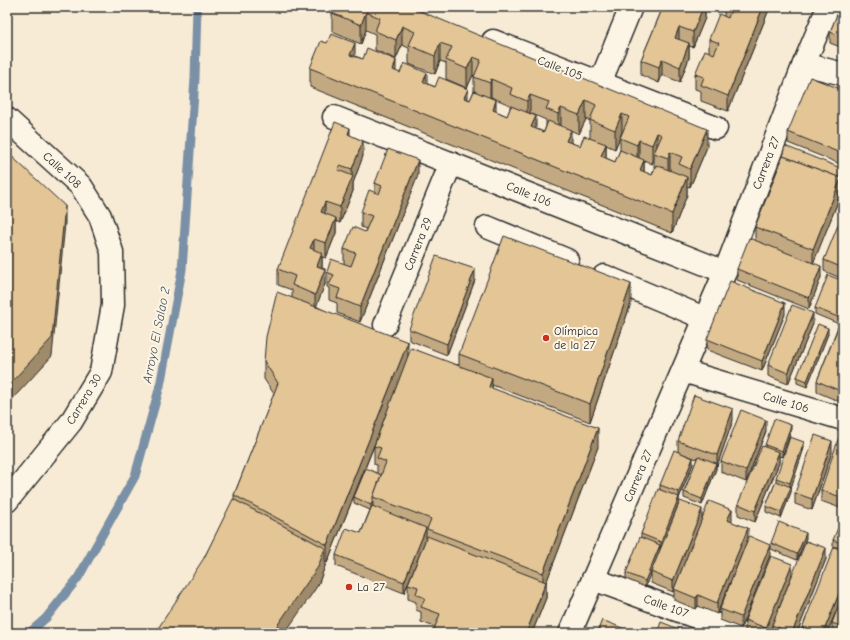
<svg xmlns="http://www.w3.org/2000/svg" width="850" height="640" viewBox="0 0 850 640" font-family="'Comic Neue',sans-serif">
<style>
.lines{fill:none;stroke-linecap:round;stroke-linejoin:round}
.stream{stroke:#7a90a6;stroke-width:9}
.street-casing{stroke:#2b2b2b;stroke-width:25}
.secondary-casing{stroke:#2b2b2b;stroke-width:25}
.street{stroke:#fcf5e5;stroke-width:22}
.secondary{stroke:#fcf5e5;stroke-width:22}
.wall{fill:#c3a981;stroke:#2b2b2b;fill-rule:evenodd}
.shaded-wall{fill:#9f8a69;stroke:#2b2b2b}
.building{fill:#e3c596;stroke:#2b2b2b}
.poi-dot{fill:#c8321e;stroke:#fcf5e5;stroke-width:1.5}
.labels{text-anchor:middle;dominant-baseline:central;stroke-width:4;stroke-linejoin:round;paint-order:stroke}
.street-label{font-size:12px;fill:#2b2b2b;stroke:#fcf5e5}
.poi-label{font-size:12px;fill:#2b2b2b;stroke:#fcf5e5;text-anchor:start}
.water-label{font-size:13px;font-style:italic;fill:#4c555e;stroke:#fcf5e5}
</style>
<rect width="100%" height="100%" fill="#f7ebd5"/>
<filter id="ink" filterUnits="userSpaceOnUse"><feTurbulence type="fractalNoise" baseFrequency=".025" numOctaves="2"/><feDisplacementMap in="SourceGraphic" scale="8" xChannelSelector="R" yChannelSelector="G"/><feConvolveMatrix kernelMatrix="1 2 1 2 8 2 1 2 1" color-interpolation-filters="sRGB"/></filter>
<g filter="url(#ink)">
<g class="lines">
<polyline class="stream" points="29,633 46,618 78,578 135,476 160,386 182,270 195,78 197,7"/>
<g class="street-casing">
<g id="street">
<polyline points="493,41 716,128"/>
<polyline points="804,64 843,74"/>
<polyline points="600,83 631,7"/>
<polyline points="334,117 725,272"/>
<polyline points="7,119 81,186 100,216 112,252 113,305 101,372 71,422 7,501"/>
<polyline points="487,227 567,260"/>
<polyline points="604,276 704,318"/>
<polyline points="385,325 451,163"/>
<polyline points="683,371 843,419"/>
<polyline points="593,579 739,633"/>
</g>
</g>
<g class="secondary-casing">
<polyline id="secondary" points="570,633 725,272 804,64 828,7"/>
</g>
<use href="#street" class="street"/>
<use href="#secondary" class="secondary"/>
</g>
<g class="wall">
<path d="M410 7 707 147 690 187 687 186V195L672 233 310 87V68L355 56 396 72 470 100 474 91V76L473 75 467 88 446 79V63L440 61 435 74 409 64V48L402 45 396 59 375 50V34L366 30 361 44 332 32V13ZM491 97 510 105V109L507 116 496 111ZM530 113 546 120V126L544 132 536 129ZM586 119 590 121V138L580 146 571 143 561 126 579 134ZM622 132H623L620 138V150L615 162 606 158V145L615 149ZM654 158V169L652 175 644 172V160L652 164Z"/>
<polygon points="663,7 710,7 708,10 705,9 705,18 693,47 689,46 689,58 680,82 662,75 659,83 641,75 641,60"/>
<polygon points="724,7 770,7 728,111 701,101 701,91 695,89 695,74 709,52 709,39 724,16"/>
<polygon points="843,7 843,48 830,43 830,32"/>
<polygon points="843,90 843,165 788,143 788,132"/>
<polygon points="350,135 363,156 353,183 353,191 340,223 336,221 336,233 326,258 322,257 322,268 325,284 316,306 408,355 459,365 459,354 631,303 590,422 492,385 492,389 598,447 546,583 546,598 532,633 433,633 435,627 421,622 421,612 416,610 416,602 408,599 408,584 404,593 336,566 336,555 361,533 370,510 354,503 354,497 377,473 377,465 374,464 374,446 327,563 325,562 325,566 318,585 204,558 234,500 234,495 274,394 264,379 264,361 292,297 292,290 278,285 278,269"/>
<polygon points="782,157 843,169 841,187 841,186 841,194 813,263 821,277 809,309 737,280 737,269 755,240 755,227 782,160"/>
<polygon points="418,175 360,322 337,313 337,303 329,300 329,288 327,287 327,272 344,264 344,249 365,232 366,229 361,227 361,212 375,192 375,183"/>
<polygon points="843,221 843,279 824,271 824,260"/>
<polygon points="475,280 447,355 409,340 409,329"/>
<polygon points="843,281 843,403 817,392 817,381 839,324 815,314 815,308"/>
<polygon points="785,314 762,371 707,350 707,339"/>
<polygon points="813,324 788,384 768,376 768,365"/>
<polygon points="828,334 807,387 797,383 797,377"/>
<polygon points="733,420 717,466 716,465 716,469 702,505 684,498 684,492 697,459 678,452 693,464 679,498 679,503 661,548 660,547 645,587 626,579 626,573 641,537 641,534 660,490 660,485 678,452 678,441"/>
<polygon points="766,431 746,482 721,472 721,461"/>
<polygon points="791,431 782,457 779,456 779,463 755,522 738,515 738,504 765,447 765,445"/>
<polygon points="843,435 843,509 821,501 821,490"/>
<polygon points="804,448 791,487 791,492 781,518 766,512 766,506 776,481 776,478"/>
<polygon points="832,452 812,510 795,504 795,493"/>
<polygon points="702,518 732,521 731,522 748,539 717,614 698,606 696,609 674,600 674,591 673,592 651,583 651,572"/>
<polygon points="843,524 843,549 833,546 833,540"/>
<polygon points="806,538 797,560 771,549 771,543"/>
<polygon points="843,550 843,633 832,633 832,623 842,598 827,633 802,633 802,628"/>
<polygon points="770,555 741,628 720,620 720,609"/>
<polygon points="826,559 797,633 772,633 772,625"/>
<polygon points="792,575 769,633 750,633 745,631 745,620"/>
</g>
<g class="shaded-wall">
<polygon points="703,7 705,7 705,18 693,47 693,32"/>
<polygon points="763,7 770,7 728,111 728,96"/>
<polygon points="366,12 366,30 361,44 361,25"/>
<polygon points="402,26 402,45 396,59 396,40"/>
<polygon points="679,27 679,42 675,38"/>
<polygon points="355,43 355,62 350,55"/>
<polygon points="440,43 440,61 435,74 435,56"/>
<polygon points="689,43 689,58 680,82 680,67"/>
<polygon points="473,57 473,75 467,88 467,69"/>
<polygon points="662,59 662,75 659,83 659,67"/>
<polygon points="396,60 396,79 393,70"/>
<polygon points="427,73 427,91 423,82"/>
<polygon points="491,79 491,97 490,102 490,83"/>
<polygon points="468,89 468,107 464,98"/>
<polygon points="530,95 530,113 527,120 527,101"/>
<polygon points="496,100 496,118 493,110"/>
<polygon points="586,100 586,119 579,134 579,115"/>
<polygon points="561,108 561,126 558,132 558,114"/>
<polygon points="622,114 622,132 615,149 615,130"/>
<polygon points="536,116 536,135 531,127"/>
<polygon points="350,128 350,143 348,134"/>
<polygon points="707,129 707,147 690,187 690,169"/>
<polygon points="571,130 571,149 566,141"/>
<polygon points="657,133 657,152 654,153 654,158 652,164 652,145"/>
<polygon points="639,140 639,158 637,163 637,145"/>
<polygon points="363,141 363,156 353,183 353,191 340,223 340,207 352,177 352,169"/>
<polygon points="606,144 606,163 601,156"/>
<polygon points="670,152 670,171 668,176 668,158"/>
<polygon points="418,160 418,175 360,322 360,307"/>
<polygon points="644,160 644,178 640,170"/>
<polygon points="687,177 687,195 672,233 672,214"/>
<polygon points="843,177 843,183 841,187 841,181"/>
<polygon points="841,178 841,194 813,264 813,249"/>
<polygon points="325,202 325,217 321,212"/>
<polygon points="65,206 65,224 52,356 7,405 7,387"/>
<polygon points="336,218 336,233 326,258 326,243"/>
<polygon points="314,239 314,254 310,248"/>
<polygon points="322,253 322,268 317,266"/>
<polygon points="821,266 821,277 809,309 809,298"/>
<polygon points="325,269 325,284 315,310 315,295"/>
<polygon points="475,269 475,280 447,355 447,344"/>
<polygon points="631,284 631,303 590,422 590,404"/>
<polygon points="785,303 785,314 762,371 762,361"/>
<polygon points="813,313 813,324 788,384 788,373"/>
<polygon points="828,328 828,334 807,387 807,381"/>
<polygon points="408,342 408,360 327,563 327,545"/>
<polygon points="492,378 492,397 489,387"/>
<polygon points="733,409 733,420 717,466 717,455"/>
<polygon points="766,420 766,431 746,482 746,471"/>
<polygon points="791,425 791,431 782,457 782,451"/>
<polygon points="598,428 598,447 546,583 546,598 532,633 526,633 543,591 543,573"/>
<polygon points="832,441 832,452 812,510 812,499"/>
<polygon points="804,442 804,448 791,488 791,487 791,492 781,518 781,512 790,488 790,483"/>
<polygon points="779,452 779,463 755,522 755,511"/>
<polygon points="693,458 693,464 679,498 679,503 661,548 661,542 679,497 679,492"/>
<polygon points="716,463 716,469 702,505 702,499"/>
<polygon points="373,500 373,506 371,511 371,505"/>
<polygon points="702,509 702,520 674,589 673,592 673,581"/>
<polygon points="732,510 732,521 727,531 727,520"/>
<polygon points="426,528 426,539 404,593 404,582"/>
<polygon points="748,528 748,539 717,614 717,603"/>
<polygon points="806,533 806,538 797,560 797,554"/>
<polygon points="660,545 660,551 645,587 645,581"/>
<polygon points="770,545 770,555 741,628 741,617"/>
<polygon points="325,548 325,566 318,585 285,633 272,633"/>
<polygon points="826,548 826,559 797,633 792,633"/>
<polygon points="792,564 792,575 769,633 766,633 766,628"/>
<polygon points="843,584 843,595 827,633 823,633"/>
<polygon points="698,595 698,606 696,609 696,598"/>
</g>
<g class="building">
<polygon points="334,7 410,7 707,129 690,169 679,164 682,157 670,152 668,158 654,153 662,135 657,133 652,145 639,140 637,145 620,138 629,117 622,114 615,130 590,120 596,105 586,100 579,115 561,108 558,114 546,109 549,102 530,95 527,101 510,94 512,88 491,79 490,83 474,77 481,60 473,57 467,69 446,60 452,47 440,43 435,56 409,45 415,32 402,26 396,40 375,31 380,18 366,12 361,25 332,13"/>
<polygon points="663,7 703,7 693,32 679,27 675,38 689,43 680,67 662,59 659,67 641,60"/>
<polygon points="732,7 763,7 728,96 701,85 704,77 695,74 705,50 714,54 719,43 709,39 719,14 728,18"/>
<polygon points="840,7 843,7 843,37 830,32"/>
<polygon points="331,34 355,43 350,55 363,59 367,48 396,60 393,70 400,73 404,63 427,73 423,82 435,87 439,77 468,89 464,98 470,100 474,91 496,100 493,110 507,116 511,106 536,116 531,127 544,132 548,121 571,130 566,141 580,146 584,136 606,144 601,156 615,162 620,150 644,160 640,170 652,175 656,165 687,177 672,214 310,68 321,41 327,43"/>
<polygon points="810,77 843,90 843,154 788,132"/>
<polygon points="335,122 350,128 348,134 363,141 352,169 340,165 338,170 353,176 340,207 325,202 321,212 336,218 326,243 314,239 310,248 322,253 317,266 325,269 315,295 292,285 295,276 278,269"/>
<polygon points="785,146 843,169 843,177 841,181 841,178 783,156 783,158 782,157"/>
<polygon points="388,149 418,160 360,307 337,298 340,289 329,285 334,275 327,272 331,259 351,266 356,253 344,249 353,227 365,232 372,216 361,212 369,190 379,194 382,186 375,183"/>
<polygon points="7,152 65,206 52,338 7,387"/>
<polygon points="783,156 841,178 813,249 755,227"/>
<polygon points="840,220 843,221 843,268 824,260"/>
<polygon points="504,236 631,284 590,404 459,354"/>
<polygon points="749,238 821,266 809,298 737,269"/>
<polygon points="436,256 475,269 447,344 409,329"/>
<polygon points="828,275 843,281 843,319 815,308"/>
<polygon points="730,281 785,303 762,361 707,339"/>
<polygon points="277,292 408,342 327,545 234,495 278,383 264,361 266,337"/>
<polygon points="792,305 813,313 788,373 768,365"/>
<polygon points="841,320 843,320 843,392 817,381"/>
<polygon points="818,324 828,328 807,381 797,377"/>
<polygon points="411,348 492,378 489,387 598,428 543,573 427,529 431,519 373,497 386,462 377,458 381,448 374,446"/>
<polygon points="694,395 733,409 717,455 678,441"/>
<polygon points="741,410 766,420 746,471 721,461"/>
<polygon points="774,419 791,425 782,451 765,445"/>
<polygon points="840,434 843,435 843,498 821,490"/>
<polygon points="815,435 832,441 812,499 795,493"/>
<polygon points="790,437 804,442 790,483 776,478"/>
<polygon points="762,446 779,452 755,511 738,504"/>
<polygon points="674,450 693,458 679,492 660,485"/>
<polygon points="698,456 716,463 702,499 684,492"/>
<polygon points="366,468 381,475 373,497 373,500 371,505 354,497"/>
<polygon points="776,481 791,487 781,512 766,506"/>
<polygon points="658,489 679,497 661,542 641,534"/>
<polygon points="233,499 325,548 318,567 272,633 155,633 204,558"/>
<polygon points="680,501 702,509 673,581 651,572"/>
<polygon points="709,501 732,510 727,520 748,528 717,603 698,595 696,598 674,589"/>
<polygon points="372,506 426,528 404,582 336,555 346,528 361,533"/>
<polygon points="779,522 806,533 797,554 771,543"/>
<polygon points="840,523 843,524 843,544 833,540"/>
<polygon points="427,536 546,582 526,633 437,633 433,632 440,614 421,607 425,598 416,594 418,587 408,584"/>
<polygon points="749,536 770,545 741,617 720,609"/>
<polygon points="640,537 660,545 645,581 626,573"/>
<polygon points="806,541 826,548 792,633 772,625"/>
<polygon points="834,547 843,550 843,584 823,633 815,633 802,628"/>
<polygon points="771,556 792,564 766,628 745,620"/>
<polygon points="843,594 843,627 832,623"/>
<polygon points="602,620 635,633 597,633"/>
<polygon points="661,622 689,633 657,633"/>
</g>
</g>
<g class="poi-dot">
<circle cx="546" cy="338" r="4"/>
<circle cx="349" cy="587" r="4"/>
</g>
<g class="labels">
<g class="street-label">
<text transform="translate(560 68) rotate(21)">Calle 105</text>
<text transform="translate(766 163) rotate(-69)">Carrera 27</text>
<text transform="translate(62 170) rotate(43)">Calle 108</text>
<text transform="translate(529 194) rotate(22)">Calle 106</text>
<text transform="translate(418 244) rotate(-68)">Carrera 29</text>
<text transform="translate(84 399) rotate(-59)">Carrera 30</text>
<text transform="translate(786 402) rotate(17)">Calle 106</text>
<text transform="translate(638 476) rotate(-67)">Carrera 27</text>
<text transform="translate(666 606) rotate(20)">Calle 107</text>
</g>
<g class="poi-label">
<text x="554" y="331">Olímpica<tspan x="554" dy="14">de la 27</tspan></text>
<text x="357" y="587">La 27</text>
</g>
<g class="water-label">
<text transform="translate(156 335) rotate(-79)">Arroyo El Salao 2</text>
</g>
</g>
<rect width="850" height="640" fill="none" stroke="#fcf5e5" stroke-width="24"/>
<rect x="12" y="12" width="826" height="616" fill="none" stroke="#2b2b2b" stroke-width="1.5" filter="url(#ink)"/>
</svg>
